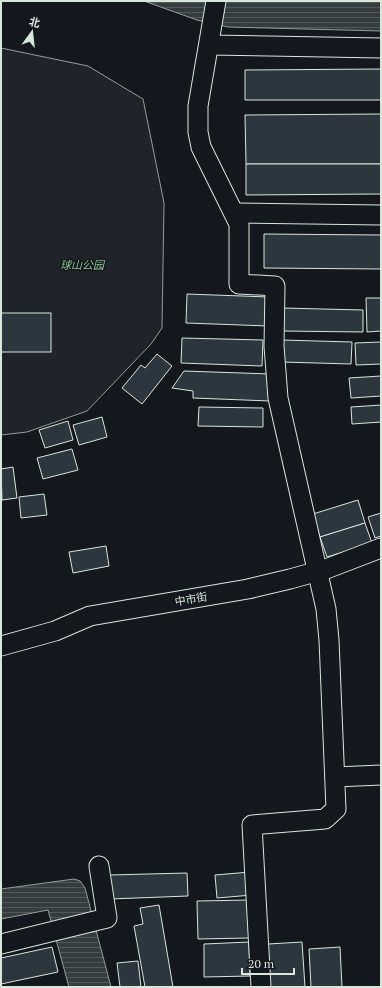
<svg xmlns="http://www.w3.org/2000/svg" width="382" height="988" viewBox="0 0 382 988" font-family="'PT Serif','Noto Sans SC',serif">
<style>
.park{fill:#202428;stroke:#939e99}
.water{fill:url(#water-rules);stroke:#939e99}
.building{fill:#2c363c;stroke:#d8e6dc}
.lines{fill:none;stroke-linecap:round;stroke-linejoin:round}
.minor-casing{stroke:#d8e6dc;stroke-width:21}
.minor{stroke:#14181c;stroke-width:19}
.labels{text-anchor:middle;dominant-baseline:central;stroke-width:3;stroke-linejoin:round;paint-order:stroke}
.park-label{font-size:11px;font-style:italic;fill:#8ac095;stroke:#14181c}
.street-label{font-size:11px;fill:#d8e6dc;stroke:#14181c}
</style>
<defs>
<pattern id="water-rules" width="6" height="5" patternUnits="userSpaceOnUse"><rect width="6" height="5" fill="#363b3e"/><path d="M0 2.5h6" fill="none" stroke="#525759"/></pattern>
</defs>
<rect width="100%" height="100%" fill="#14181c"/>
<polygon class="park" points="1,48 88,66 143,99 164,203 162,328 151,344 87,411 27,432 1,435"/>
<g class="water">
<polygon points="144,1 381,1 381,31 228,27 197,20"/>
<polygon points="74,879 80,881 85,888 111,987 69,987 48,910 1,919 1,889"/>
</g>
<g class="building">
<polygon points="381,69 381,100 245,100 245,70"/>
<polygon points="381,114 381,164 246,164 245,115"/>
<polygon points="246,164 381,164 381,194 246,195"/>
<polygon points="264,234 381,235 381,269 264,268"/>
<polygon points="187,294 269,297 268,326 186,323"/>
<polygon points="366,298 381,298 381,331 367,332"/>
<polygon points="283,308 363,310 363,332 282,331"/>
<rect x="1" y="313" width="50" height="39"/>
<polygon points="182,338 263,340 262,366 181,363"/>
<polygon points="282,340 352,342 351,364 281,362"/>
<polygon points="381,342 381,364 356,365 355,343"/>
<polygon points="157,354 172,366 142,404 122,388 141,365 145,368"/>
<polygon points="184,371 271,374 270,401 193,398 193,391 172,388"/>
<polygon points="381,376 381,396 351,398 349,378"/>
<polygon points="381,405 381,422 352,424 351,407"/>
<polygon points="199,407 263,408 263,427 198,426"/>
<polygon points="102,417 107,437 79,445 73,425"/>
<polygon points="68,421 73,440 45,448 39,430"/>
<polygon points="72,449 78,470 43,479 37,458"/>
<polygon points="13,467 17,498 2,500 1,469"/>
<polygon points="44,494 47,515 21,518 19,497"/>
<polygon points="358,500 365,523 320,537 313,514"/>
<polygon points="381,513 381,536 375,538 368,517"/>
<polygon points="365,523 372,543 327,557 320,537"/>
<polygon points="106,546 109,566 73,573 69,552"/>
<polygon points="250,872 252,895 217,898 215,875"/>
<polygon points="187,873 188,896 110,899 109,875"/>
<polygon points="248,900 249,938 198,939 197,901"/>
<polygon points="159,905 173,987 145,987 134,926 143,924 140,908"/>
<polygon points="249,942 250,976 204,977 204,944"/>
<polygon points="302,942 305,987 270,987 268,944"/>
<polygon points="52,947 58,972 1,984 1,958"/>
<polygon points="340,947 342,987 311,987 309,949"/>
<polygon points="138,961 141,987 120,987 117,963"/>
</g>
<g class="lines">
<g class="minor-casing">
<g id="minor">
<polyline points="216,1 198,106 198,132 201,147 239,224 239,284 275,286 274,346 278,398 326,609 329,640 336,809 325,819 252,825 261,987"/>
<polyline points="209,45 381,48"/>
<polyline points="234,213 381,215"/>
<polyline points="1,646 55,631 90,616 248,589 290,579 326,569 381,548"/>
<polyline points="335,777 381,775"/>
<polyline points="1,944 107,918 99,866"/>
</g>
</g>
<use href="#minor" class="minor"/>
</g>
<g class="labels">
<g class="park-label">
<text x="82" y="265">球山公园</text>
</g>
<g class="street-label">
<text transform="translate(191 599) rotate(-10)">中市街</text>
</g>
</g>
<rect width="382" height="988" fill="none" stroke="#d8e6dc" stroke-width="4"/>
<g transform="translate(32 32) rotate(15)" stroke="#14181c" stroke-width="3" paint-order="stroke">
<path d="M0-3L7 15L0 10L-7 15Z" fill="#d8e6dc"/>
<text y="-6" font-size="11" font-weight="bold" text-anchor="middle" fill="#d8e6dc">北</text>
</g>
<path d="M242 968v6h52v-6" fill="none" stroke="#d8e6dc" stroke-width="2"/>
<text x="248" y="968" font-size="12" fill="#d8e6dc" stroke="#14181c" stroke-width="3" paint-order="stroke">20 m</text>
</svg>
